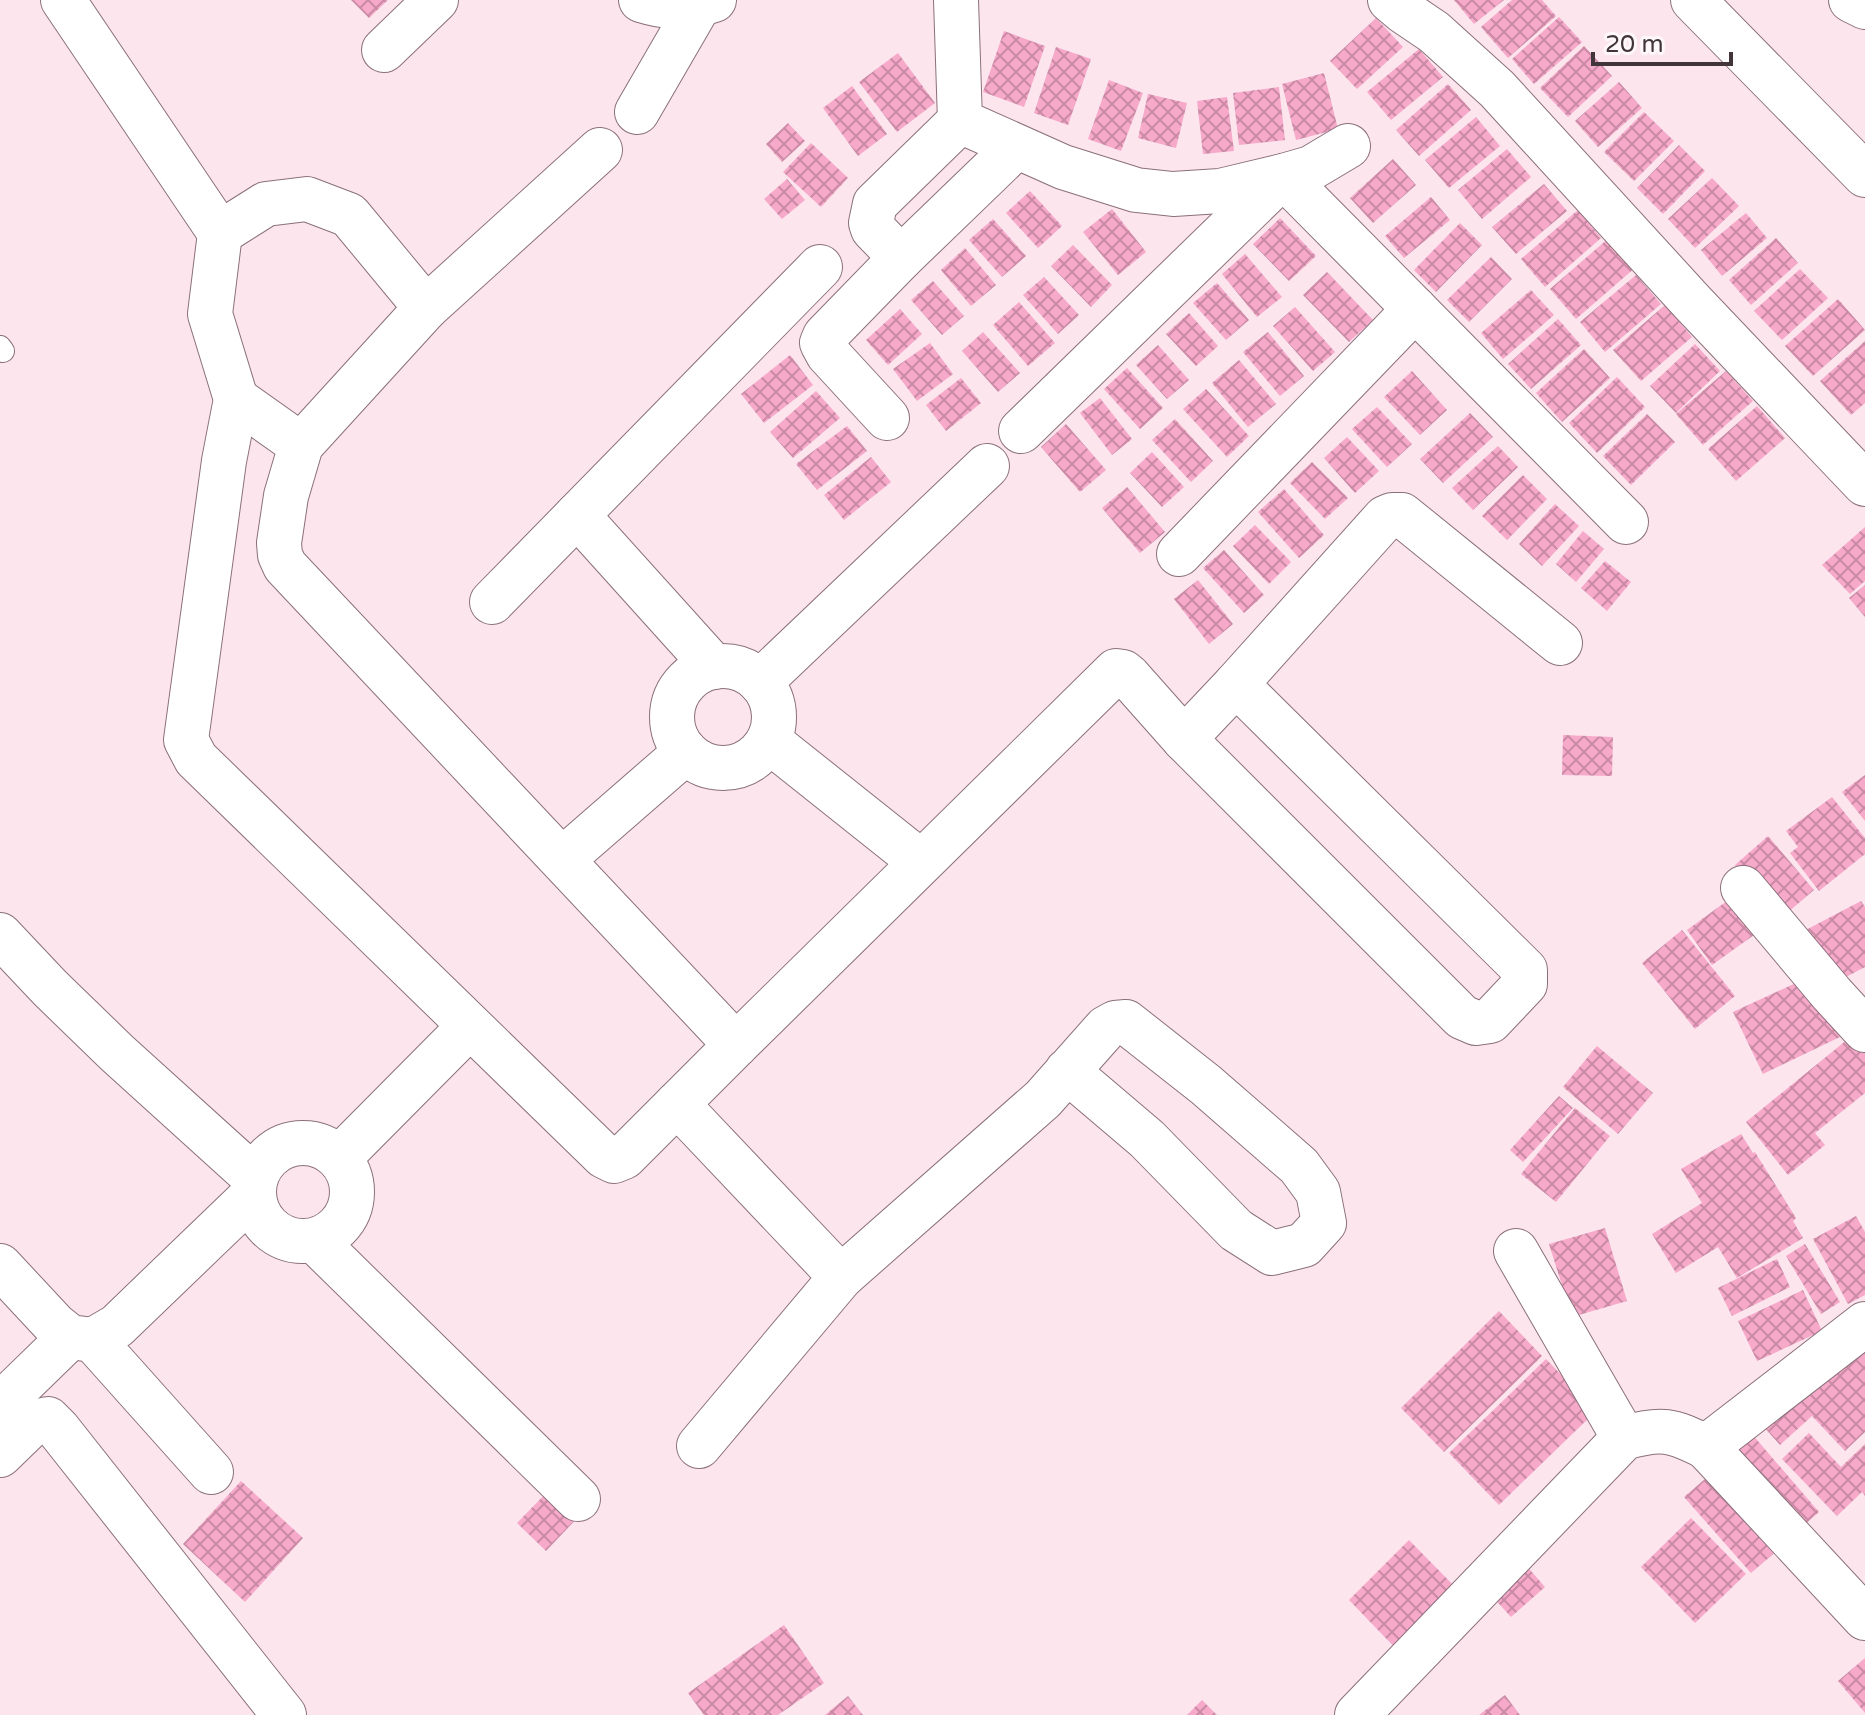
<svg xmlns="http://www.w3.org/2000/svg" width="1865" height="1715" viewBox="0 0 1865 1715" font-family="'Varela Round',sans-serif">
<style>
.building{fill:url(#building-cross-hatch)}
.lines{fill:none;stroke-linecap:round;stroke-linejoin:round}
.lane-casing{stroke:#8a707a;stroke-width:24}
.street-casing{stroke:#8a707a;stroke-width:46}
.lane{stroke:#fff;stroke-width:22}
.street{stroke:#fff;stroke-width:44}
</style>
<defs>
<pattern id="building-cross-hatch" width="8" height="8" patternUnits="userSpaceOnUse" patternTransform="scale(2)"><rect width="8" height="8" fill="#f7a9ca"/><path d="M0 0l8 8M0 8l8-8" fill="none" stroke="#ca8aa5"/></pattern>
</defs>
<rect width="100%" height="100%" fill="#fde5ee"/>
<g class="building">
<polygon points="351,0 388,0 369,18"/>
<polygon points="1454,0 1504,0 1474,24"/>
<polygon points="1512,0 1542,0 1556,16 1508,58 1481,27"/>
<polygon points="1559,17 1582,42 1534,84 1512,59"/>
<polygon points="1376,18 1403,47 1357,89 1330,61"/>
<polygon points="1004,31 1045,46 1024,107 983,92"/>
<polygon points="1584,46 1612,76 1568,117 1540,88"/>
<polygon points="1056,47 1091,59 1068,125 1034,113"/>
<polygon points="1419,49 1443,77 1391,120 1367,92"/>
<polygon points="898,53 935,103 897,132 859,82"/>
<polygon points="1324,73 1338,129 1296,140 1282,84"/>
<polygon points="1109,80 1143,93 1121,151 1088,139"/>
<polygon points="1619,82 1642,108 1598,147 1575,121"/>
<polygon points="1448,84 1471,110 1419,156 1396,130"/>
<polygon points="852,86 887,134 858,156 823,108"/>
<polygon points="1279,87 1285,140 1239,145 1233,93"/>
<polygon points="1148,94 1187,103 1176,148 1138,138"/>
<polygon points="1227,97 1234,151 1203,154 1197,101"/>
<polygon points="1644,112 1674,141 1634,181 1604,152"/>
<polygon points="1476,117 1500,146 1449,188 1425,160"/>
<polygon points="788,123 805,141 782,162 766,144"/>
<polygon points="811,143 848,178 821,207 783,172"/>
<polygon points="1679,145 1705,171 1663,214 1637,188"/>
<polygon points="1507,149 1531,177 1482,219 1458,190"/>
<polygon points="1393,159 1416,185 1373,223 1350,198"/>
<polygon points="1712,178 1739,206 1695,248 1668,219"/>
<polygon points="787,179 805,200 782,219 764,199"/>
<polygon points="1544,184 1567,211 1516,254 1492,227"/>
<polygon points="1030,191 1062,226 1038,248 1006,213"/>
<polygon points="1431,197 1450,220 1404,258 1385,236"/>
<polygon points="1112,209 1146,252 1118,275 1083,232"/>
<polygon points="1578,210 1601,238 1545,287 1521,259"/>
<polygon points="1746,213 1767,238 1722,276 1701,250"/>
<polygon points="1280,218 1316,256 1289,281 1253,244"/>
<polygon points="993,219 1026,256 1002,277 969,240"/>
<polygon points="1460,223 1482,245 1436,292 1414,270"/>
<polygon points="1610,237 1636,267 1576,319 1550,289"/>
<polygon points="1776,238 1798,263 1751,305 1729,280"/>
<polygon points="1073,245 1112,285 1091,307 1051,266"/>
<polygon points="965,248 996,285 971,306 941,270"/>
<polygon points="1245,254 1282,297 1257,317 1222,274"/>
<polygon points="1491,257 1512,279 1469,322 1447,300"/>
<polygon points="1800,269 1828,298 1782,340 1754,311"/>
<polygon points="1327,272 1373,320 1349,342 1303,295"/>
<polygon points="1636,275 1661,304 1605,352 1580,322"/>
<polygon points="1044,277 1079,315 1058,334 1023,295"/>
<polygon points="933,281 964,316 942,335 911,300"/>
<polygon points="1217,283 1249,320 1226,340 1193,303"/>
<polygon points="1531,290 1554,315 1503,359 1481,333"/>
<polygon points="1838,299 1865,330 1813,376 1785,346"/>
<polygon points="1019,302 1055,343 1028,366 993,325"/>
<polygon points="1665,305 1692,337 1641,381 1613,350"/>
<polygon points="1295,307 1335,352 1313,371 1273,326"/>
<polygon points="900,309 922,334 888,365 866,340"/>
<polygon points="1189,313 1218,346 1196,366 1166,334"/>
<polygon points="1558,319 1581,345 1531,389 1508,364"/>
<polygon points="983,332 1020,373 998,392 962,351"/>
<polygon points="1268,332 1304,376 1280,396 1243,352"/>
<polygon points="1865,341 1865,403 1851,415 1820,381"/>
<polygon points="930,343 953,374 917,401 893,369"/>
<polygon points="1695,344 1720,371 1676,413 1650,386"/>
<polygon points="1158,345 1189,380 1167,399 1136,365"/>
<polygon points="1584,349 1610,378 1562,422 1536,393"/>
<polygon points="790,355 813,385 764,423 741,394"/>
<polygon points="1239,360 1276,404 1248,427 1212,383"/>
<polygon points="1127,368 1163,408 1140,429 1104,389"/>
<polygon points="1412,371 1447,410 1420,435 1384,397"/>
<polygon points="1726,371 1753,401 1703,445 1676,414"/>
<polygon points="1617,377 1645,407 1597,453 1569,423"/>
<polygon points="961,378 981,403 946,431 926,405"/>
<polygon points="1206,389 1249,436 1227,457 1183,409"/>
<polygon points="816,391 840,418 793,458 770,432"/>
<polygon points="1100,398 1132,439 1112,455 1080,413"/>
<polygon points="1757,406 1785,438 1736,481 1708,449"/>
<polygon points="1377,407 1412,444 1387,467 1352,429"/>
<polygon points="1470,413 1493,437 1443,483 1420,459"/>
<polygon points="1647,414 1675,442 1631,485 1603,456"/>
<polygon points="1175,419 1213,461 1191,482 1152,440"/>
<polygon points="1066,424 1106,470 1080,492 1041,447"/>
<polygon points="847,426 867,451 817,490 796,464"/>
<polygon points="1347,437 1379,471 1355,493 1324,458"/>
<polygon points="1498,446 1518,467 1473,510 1452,488"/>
<polygon points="1152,452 1184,487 1162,507 1130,473"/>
<polygon points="871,457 891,482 844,520 824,495"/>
<polygon points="1312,462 1348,498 1325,519 1290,483"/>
<polygon points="1523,475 1547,499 1507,540 1482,516"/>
<polygon points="1127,487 1165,532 1140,553 1102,508"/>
<polygon points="1284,489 1324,535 1299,558 1258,512"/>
<polygon points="1555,504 1579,526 1542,566 1519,544"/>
<polygon points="1255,525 1291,562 1269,584 1233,546"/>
<polygon points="1865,527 1865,581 1850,594 1822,565"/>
<polygon points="1583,531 1604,549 1576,582 1556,564"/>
<polygon points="1224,550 1264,595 1244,613 1203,568"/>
<polygon points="1605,561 1631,582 1607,611 1581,588"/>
<polygon points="1198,580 1233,624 1209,644 1174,599"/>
<polygon points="1865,585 1865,617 1849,598"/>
<polygon points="1563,735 1613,737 1612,776 1562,775"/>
<polygon points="1865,775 1865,821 1842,792"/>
<polygon points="1832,797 1865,838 1865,854 1819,891 1790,853 1798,847 1786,831"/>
<polygon points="1768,836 1814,890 1780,919 1735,865"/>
<polygon points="1742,890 1768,925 1712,965 1687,930"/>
<polygon points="1861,901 1865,907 1865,967 1831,985 1802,932"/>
<polygon points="1682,930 1735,996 1695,1029 1642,963"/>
<polygon points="1811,976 1840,1037 1763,1074 1733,1012"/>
<polygon points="1859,1030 1865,1037 1865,1093 1815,1133 1825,1145 1788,1175 1746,1122"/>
<polygon points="1597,1046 1653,1093 1618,1134 1563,1087"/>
<polygon points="1559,1096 1573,1108 1523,1162 1510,1150"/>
<polygon points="1575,1108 1610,1136 1556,1202 1521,1174"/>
<polygon points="1741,1134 1753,1153 1755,1152 1796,1218 1793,1221 1803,1238 1737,1278 1718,1247 1676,1273 1652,1234 1702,1203 1681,1169"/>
<polygon points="1856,1216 1865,1232 1865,1295 1848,1304 1813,1239"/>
<polygon points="1605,1228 1627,1301 1572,1317 1549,1244"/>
<polygon points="1805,1244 1840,1302 1821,1314 1786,1256"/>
<polygon points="1777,1259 1790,1287 1732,1316 1718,1288"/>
<polygon points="1803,1290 1822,1331 1757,1361 1738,1321"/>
<polygon points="1499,1311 1542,1356 1444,1452 1401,1408"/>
<polygon points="1865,1331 1865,1432 1845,1451 1812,1416 1780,1445 1762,1425"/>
<polygon points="1546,1359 1596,1411 1499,1505 1449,1453"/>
<polygon points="1745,1426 1819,1512 1794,1534 1719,1449"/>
<polygon points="1809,1433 1841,1467 1865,1444 1865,1496 1862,1492 1837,1516 1782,1459"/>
<polygon points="1719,1467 1786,1543 1751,1573 1684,1497"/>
<polygon points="241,1481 303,1538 245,1602 183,1544"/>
<polygon points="554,1485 583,1512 546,1551 517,1523"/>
<polygon points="1691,1518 1746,1574 1695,1623 1641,1567"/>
<polygon points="1409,1540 1463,1595 1402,1655 1349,1600"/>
<polygon points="1525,1564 1545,1587 1511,1617 1490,1594"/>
<polygon points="784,1625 824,1683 778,1715 704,1715 688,1693"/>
<polygon points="1865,1658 1865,1713 1838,1681"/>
<polygon points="1505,1695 1520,1715 1479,1715"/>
<polygon points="848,1696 863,1715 825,1715"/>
<polygon points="1202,1700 1217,1715 1187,1715"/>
</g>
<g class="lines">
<g class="lane-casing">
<polyline id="lane" points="0,347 3,351"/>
</g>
<g class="street-casing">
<g id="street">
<polyline points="63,0 220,233 210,314 236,399 224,461 186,740 196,759 604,1156 614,1161 624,1157 736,1045 1116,671 1123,672 1129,677 1184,739 1462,1017 1476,1023 1490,1021 1525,984 1525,970 1236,684 1385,518 1392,515 1402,515 1560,643"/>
<path d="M641 0C666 8 688 9 714 0"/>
<polyline points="956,0 960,121 1063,167 1136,190 1173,194 1220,191 1283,176 1311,168 1348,146"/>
<polyline points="1390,0 1403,11 1434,32 1497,89 1692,302 1865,484"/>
<polyline points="1693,0 1865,175"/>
<polyline points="1851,0 1865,7"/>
<polyline points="384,50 436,0"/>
<polyline points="637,112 699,5"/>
<polyline points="600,150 426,308 301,445 286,496 279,543 280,555 285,566 736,1045"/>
<polyline points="220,233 266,204 307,199 349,215 426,308"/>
<polyline points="901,258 873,229 871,223 875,204 960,121"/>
<polyline points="236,399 301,445"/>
<polyline points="887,418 828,354 822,343 825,336 901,258 1016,147"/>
<polyline points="1021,431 1283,176 1626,522"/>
<polyline points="577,515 714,667"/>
<polyline points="1179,554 1415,309"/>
<polyline points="492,602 820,267"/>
<circle cx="723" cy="717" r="51"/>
<polyline points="760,682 987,466"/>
<polyline points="1184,739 1236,684"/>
<polyline points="769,741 921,862"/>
<polyline points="563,859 686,752"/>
<polyline points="1743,888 1832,994 1865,1030"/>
<polyline points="0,935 50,988 117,1053 255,1178"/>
<polyline points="677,1104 841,1277"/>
<circle cx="303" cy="1192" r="49"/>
<polyline points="339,1158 470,1026"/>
<polyline points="315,1241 578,1499"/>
<polyline points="1516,1251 1624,1438"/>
<polyline points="0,1266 55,1325 70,1337 93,1340 117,1326 253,1195"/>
<polyline points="93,1340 211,1472"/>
<polyline points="0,1405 70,1337"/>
<polyline points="699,1446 841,1277 1043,1099 1106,1028 1115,1023 1126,1022 1206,1085 1299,1166 1318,1192 1324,1223 1304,1245 1272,1253 1236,1230 1147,1139 1067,1071"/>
<polyline points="1706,1447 1865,1618"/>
<polyline points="0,1455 34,1422 48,1419 58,1429 284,1715"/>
<path d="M1357 1715 1624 1438C1662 1427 1672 1430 1706 1447L1865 1324"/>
</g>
</g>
<use href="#lane" class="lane"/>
<use href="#street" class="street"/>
</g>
<path d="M1593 52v12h138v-12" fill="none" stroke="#41353a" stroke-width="4"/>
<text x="1605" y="52" font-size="24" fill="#41353a" stroke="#fef8fa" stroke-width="6" paint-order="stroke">20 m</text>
</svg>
